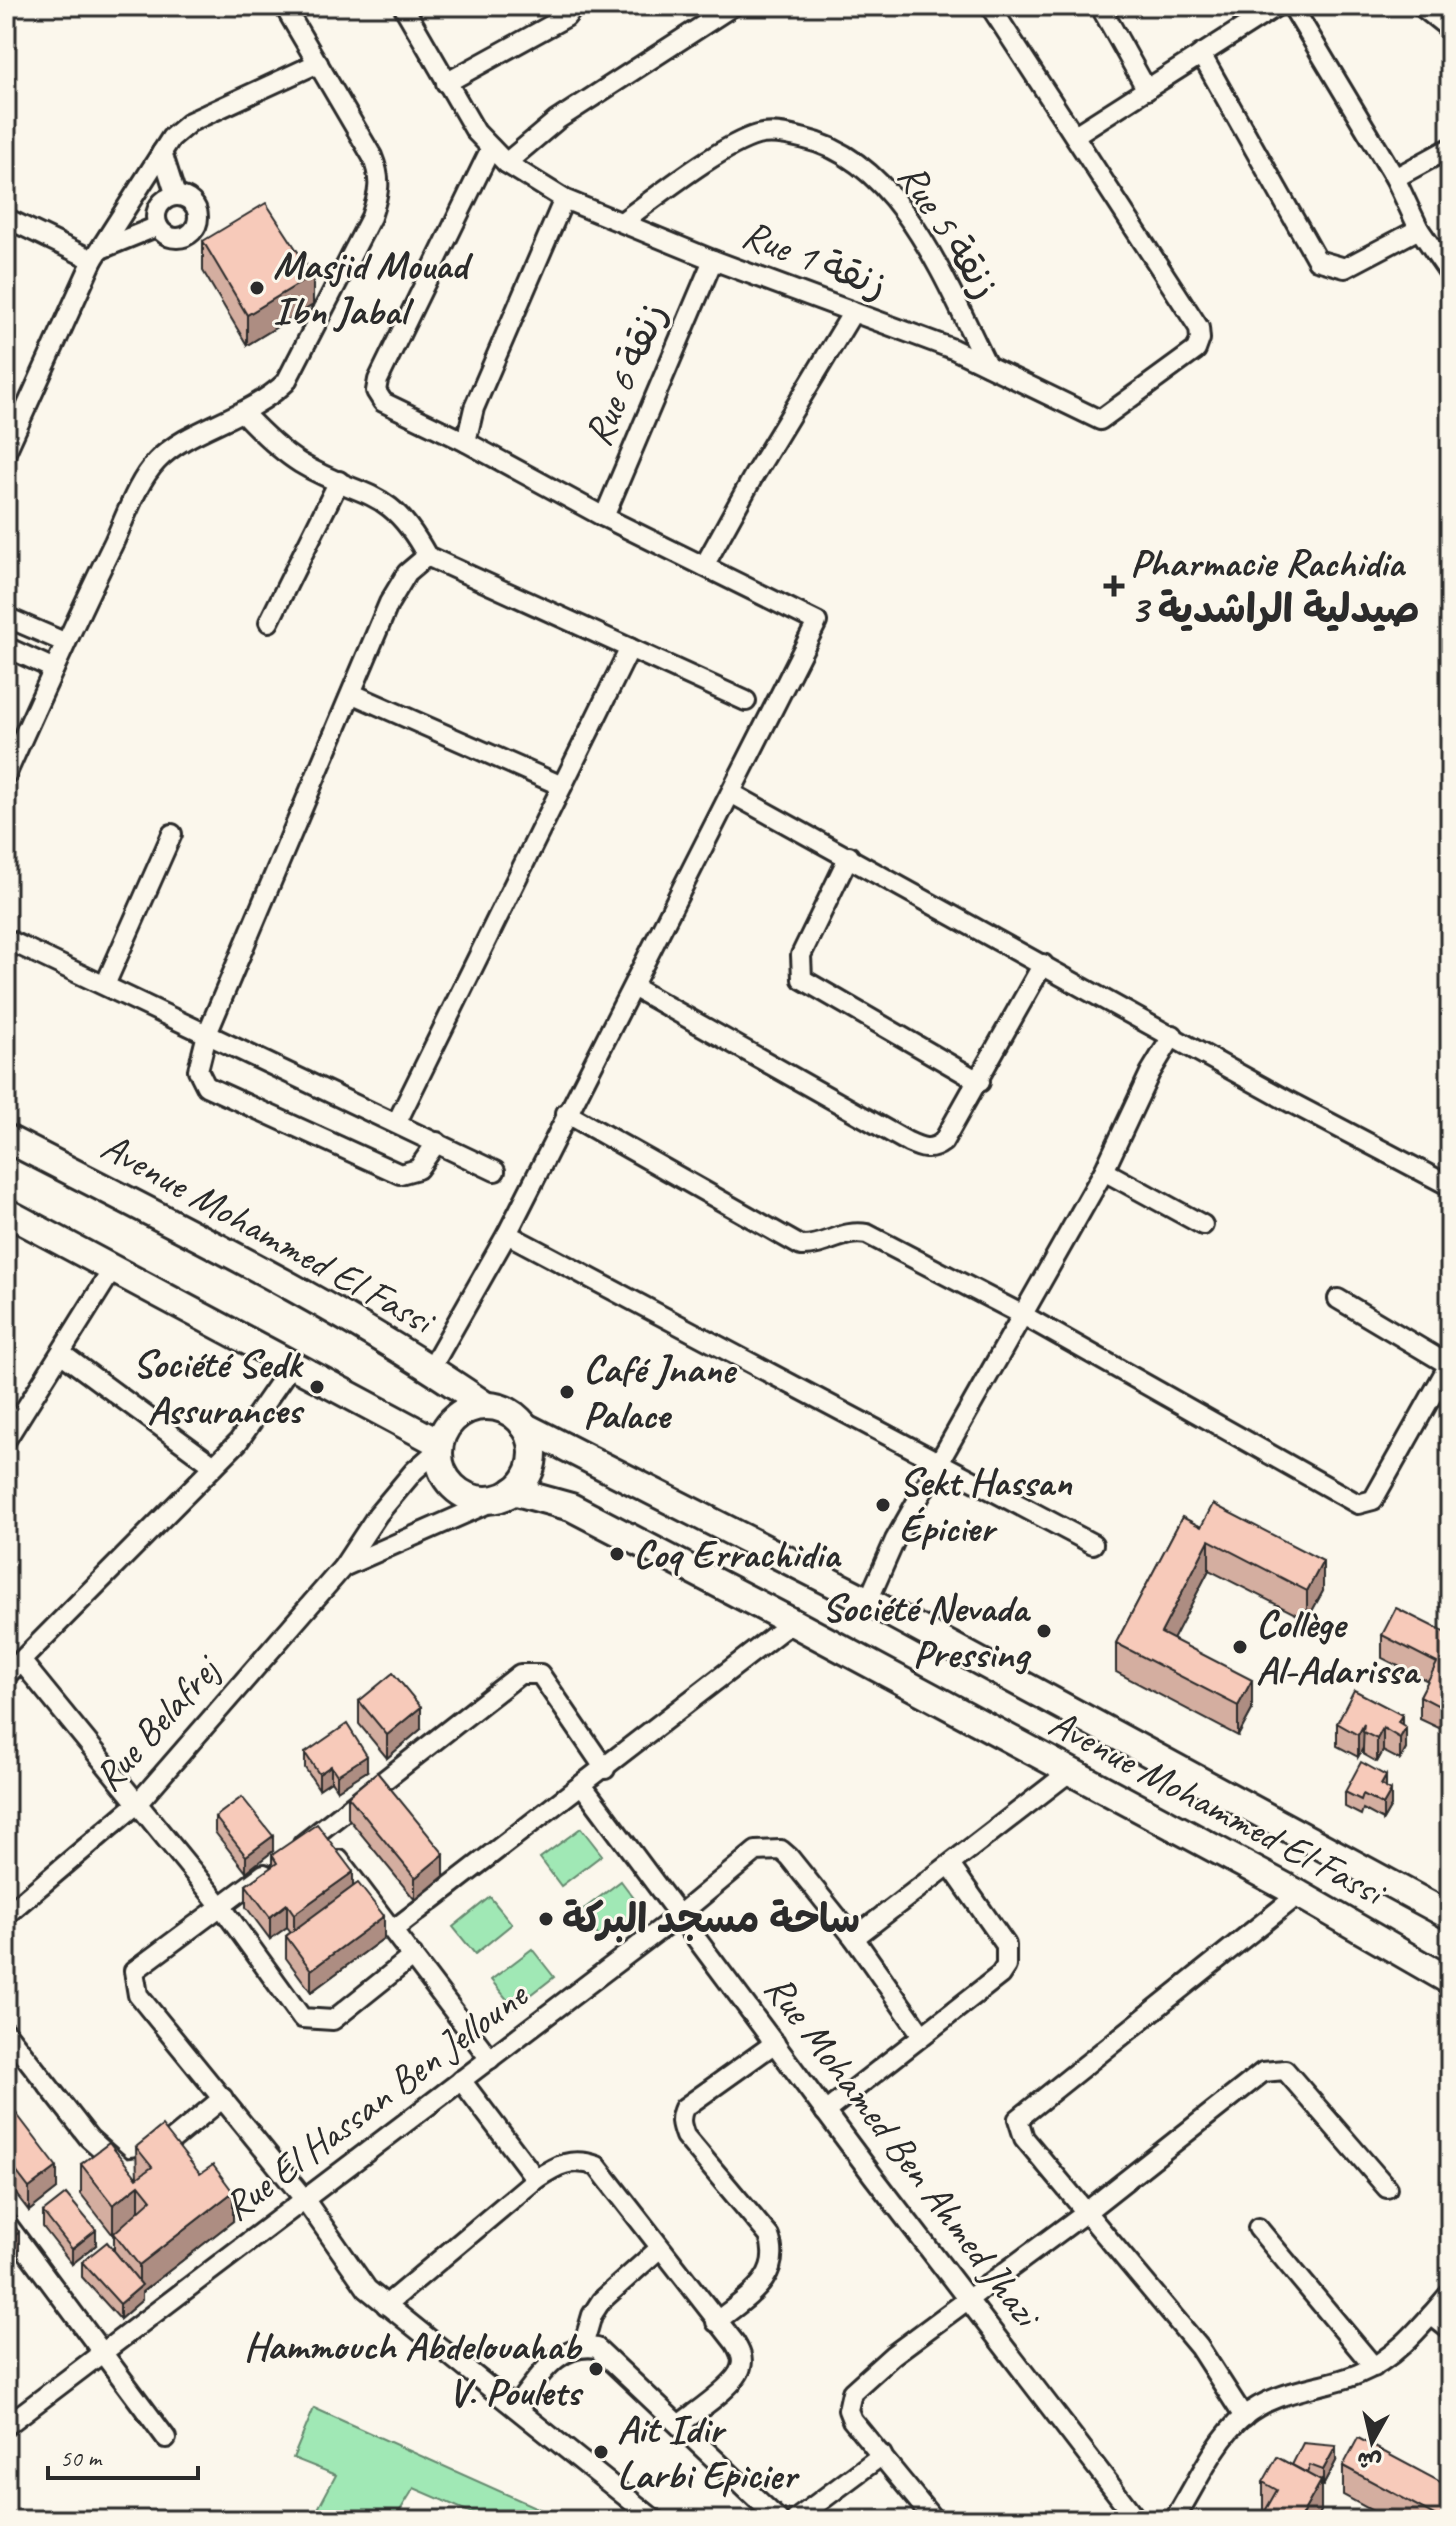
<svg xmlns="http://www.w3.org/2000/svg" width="1456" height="2526" viewBox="0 0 1456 2526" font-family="Caveat,'Playpen Sans Arabic',sans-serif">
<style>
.green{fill:#a0e8b5;stroke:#668a70;stroke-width:2}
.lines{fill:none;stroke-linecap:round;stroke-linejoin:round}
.minor-casing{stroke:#2b2b2b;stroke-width:24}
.secondary-casing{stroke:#2b2b2b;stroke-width:32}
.minor{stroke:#fbf7ec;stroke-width:18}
.secondary{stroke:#fbf7ec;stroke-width:26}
.wall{fill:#d4aea0;stroke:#2b2b2b;stroke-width:2}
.shaded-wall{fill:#ad8d82;stroke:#2b2b2b;stroke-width:2}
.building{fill:#f7caba;stroke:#2b2b2b;stroke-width:2}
.poi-dot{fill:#2b2b2b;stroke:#fbf7ec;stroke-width:3}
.labels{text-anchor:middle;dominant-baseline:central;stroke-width:6;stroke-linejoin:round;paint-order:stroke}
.street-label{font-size:40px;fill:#2b2b2b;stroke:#fbf7ec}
.poi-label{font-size:40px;font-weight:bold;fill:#2b2b2b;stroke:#fbf7ec;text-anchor:start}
</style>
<rect width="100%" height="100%" fill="#fbf7ec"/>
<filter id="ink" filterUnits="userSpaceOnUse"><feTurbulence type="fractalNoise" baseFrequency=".0125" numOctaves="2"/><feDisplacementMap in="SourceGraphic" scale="16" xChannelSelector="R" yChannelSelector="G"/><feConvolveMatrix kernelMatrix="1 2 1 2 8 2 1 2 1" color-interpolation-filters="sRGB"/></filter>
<g filter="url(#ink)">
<g class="green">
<polygon points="581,1828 602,1855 561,1886 540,1858"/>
<polygon points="621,1881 642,1909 601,1939 580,1912"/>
<polygon points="490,1897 512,1924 475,1954 453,1927"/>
<polygon points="532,1949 554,1977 514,2008 491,1980"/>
<polygon points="314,2408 564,2520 488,2520 414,2488 394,2520 312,2520 336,2475 293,2458"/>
</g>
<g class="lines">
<g class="minor-casing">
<g id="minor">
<polyline points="403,6 476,132 506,163 564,199 713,260 953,349 1100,420 1196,350 1200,339 1199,328 990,6"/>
<polyline points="1100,6 1147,90"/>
<polyline points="1292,6 1395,178 1419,229 1450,274"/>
<polyline points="1421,6 1450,29"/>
<polyline points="1201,54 1317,260 1345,268 1419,229"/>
<polyline points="446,83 566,17 575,6"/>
<polyline points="1075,135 1277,6"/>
<polyline points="162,152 176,196"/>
<polyline points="506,163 557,120 733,6"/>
<polyline points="1395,178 1450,148"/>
<circle cx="177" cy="217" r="21"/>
<polyline points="6,218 93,260"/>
<path d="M623 221C655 198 721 145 757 135 772 131 790 135 805 139 901 161 947 286 987 365"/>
<polyline points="101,249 158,226"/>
<path d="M244 414C261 432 279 450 300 463 361 500 388 483 427 556L746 701"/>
<polyline points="466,442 383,402 376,391 378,380 491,148"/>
<polyline points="6,452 93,260 171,138 190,122 318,63"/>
<polyline points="604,517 713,260"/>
<polyline points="427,556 407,573 389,603 207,1034 198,1070 206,1086 400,1174 418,1169 437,1142"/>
<polyline points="704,566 753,477 853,312"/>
<polyline points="6,617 64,642"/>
<polyline points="269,622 339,481"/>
<polyline points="6,647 54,669"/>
<polyline points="353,694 562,786"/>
<path d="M6 775C41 697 76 619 114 542 126 516 137 482 157 461 188 428 247 419 286 382L371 217C379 193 382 180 372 156L284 6"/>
<polyline points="731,793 1286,1100 1450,1186"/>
<polyline points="849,856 801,955 802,979 980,1082"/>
<polyline points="6,939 495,1171"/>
<polyline points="105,985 172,834"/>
<path d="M633 987 908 1142C921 1148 930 1152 943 1142L1043 964"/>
<path d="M566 1113 801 1246C825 1247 843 1229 867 1234L1021 1314 1358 1504 1373 1500 1450 1363"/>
<polyline points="397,1122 630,648"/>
<polyline points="1104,1171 1203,1225"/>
<polyline points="507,1234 1093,1544"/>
<polyline points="1338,1299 1449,1365"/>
<polyline points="62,1354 214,1466"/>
<polyline points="431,1368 507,1234 817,622 604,517 466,442 474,408 564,199"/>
<polyline points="6,1440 114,1267"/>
<polyline points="343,1567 498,1499"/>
<polyline points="868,1601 895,1540 1104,1171 1150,1073 1173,1035"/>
<polyline points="22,1662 221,1906 302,2018 333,2020 413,1956"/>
<polyline points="6,1676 238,1442 292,1364"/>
<polyline points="582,1785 873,2176 1137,2520"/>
<polyline points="303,1844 520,1674 540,1674 605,1769"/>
<polyline points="339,1860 490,2059"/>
<polyline points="264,1874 134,1971 138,1995 305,2200 367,2289 655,2520"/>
<polyline points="6,1915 137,1804 343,1567 378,1514 414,1471 439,1449"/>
<polyline points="393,1930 792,1622"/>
<polyline points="854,1938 1068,1773"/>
<polyline points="6,2032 89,2138 124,2169 139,2167 223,2098"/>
<polyline points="461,2080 536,2179"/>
<polyline points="825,2112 1000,1975 1006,1966 1006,1945 950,1865"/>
<polyline points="6,2223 166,2438"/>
<polyline points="1258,2228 1374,2367"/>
<path d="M386 2305 536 2179C557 2165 572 2157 597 2166L735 2343C739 2350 744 2358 741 2367 737 2385 695 2412 680 2424"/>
<polyline points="1431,2315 1450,2330"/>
<path d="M716 2322C745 2298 784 2278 769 2236L685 2136C681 2125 679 2119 684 2108L775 2043"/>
<polyline points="583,2346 592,2315 601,2301 660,2248"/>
<path d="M516 2406C539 2378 557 2342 597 2348L779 2520"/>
<polyline points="1244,2417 1199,2347 1024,2138 1018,2119 1299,1894"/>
<polyline points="6,2426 679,1915 756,1851 781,1850 789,1857 854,1938 922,2035"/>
<polyline points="795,2520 882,2455"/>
<polyline points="934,2520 852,2420 848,2410 852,2392 893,2355 1086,2212 1263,2072 1285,2070 1387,2188"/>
<path d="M1174 2520C1195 2487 1214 2442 1243 2417 1276 2389 1321 2389 1358 2374 1396 2359 1424 2323 1450 2293"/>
</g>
</g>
<g class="secondary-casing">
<g id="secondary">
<path d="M6 1138C168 1222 336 1302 486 1406"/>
<polyline points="6,1212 439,1443"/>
<circle cx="486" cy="1453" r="47"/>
<polyline points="524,1426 868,1601 1450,1916"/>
<polyline points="513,1491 571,1507 792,1622 1299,1894 1450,1981"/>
</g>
</g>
<use href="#minor" class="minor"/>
<use href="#secondary" class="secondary"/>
</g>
<g class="wall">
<polygon points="203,241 313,305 247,345 203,271"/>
<polygon points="1182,1517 1323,1591 1307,1620 1209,1570 1173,1639 1252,1710 1238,1736 1116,1672 1116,1643"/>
<polygon points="1382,1635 1450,1635 1450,1716 1443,1730 1420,1719 1420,1696 1428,1681 1382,1658"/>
<polygon points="359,1701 421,1729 387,1758 359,1724"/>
<polygon points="1337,1723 1402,1724 1406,1749 1400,1760 1383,1751 1377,1762 1363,1754 1363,1748 1358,1757 1337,1746"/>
<polygon points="305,1753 367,1771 337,1790 331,1781 319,1789 305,1768"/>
<polygon points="1386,1788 1391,1806 1383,1820 1363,1809 1361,1815 1345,1807 1345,1792"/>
<polygon points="348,1796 444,1876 415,1900 348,1818"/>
<polygon points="215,1817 273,1851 246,1872 215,1832"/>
<polygon points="272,1855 353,1887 384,1938 311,1992 286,1958 286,1936 291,1932 287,1927 270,1939 246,1907 246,1885 272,1867"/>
<polygon points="6,2100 57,2189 29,2211 6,2181"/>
<polygon points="136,2147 233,2221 142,2292 142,2300 120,2319 82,2277 82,2262 114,2251 114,2234 113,2235 81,2194 81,2164 137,2178"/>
<polygon points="43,2212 96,2245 72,2264 43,2227"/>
<polygon points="1336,2461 1323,2486 1321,2485 1321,2511 1263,2512 1263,2482 1292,2465"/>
<polygon points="1343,2466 1450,2520 1389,2520 1343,2495"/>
</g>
<g class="shaded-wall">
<polygon points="313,275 313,305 247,345 247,315"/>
<polygon points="1209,1540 1209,1570 1161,1663 1161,1633"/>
<polygon points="1323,1561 1323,1591 1307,1620 1307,1591"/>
<polygon points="1450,1635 1450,1671 1442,1664 1445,1644"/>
<polygon points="1252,1680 1252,1710 1238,1736 1238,1706"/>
<polygon points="1450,1693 1450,1716 1443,1730 1443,1708"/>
<polygon points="421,1707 421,1729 387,1758 387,1735"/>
<polygon points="1402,1715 1402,1735 1406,1727 1406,1749 1400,1760 1400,1738 1398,1722"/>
<polygon points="1364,1724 1363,1748 1358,1757 1358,1735"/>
<polygon points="1383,1728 1383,1751 1377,1762 1377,1739"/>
<polygon points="367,1756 367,1771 337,1790 337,1775"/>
<polygon points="331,1766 331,1781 319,1789 319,1774"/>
<polygon points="1386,1776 1386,1791 1381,1785"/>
<polygon points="1391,1791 1391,1806 1383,1820 1383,1805"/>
<polygon points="273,1836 273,1851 246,1872 246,1856"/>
<polygon points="444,1854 444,1876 415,1900 415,1878"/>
<polygon points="353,1872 353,1895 294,1937 294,1914"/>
<polygon points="287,1904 287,1927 270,1939 270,1917"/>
<polygon points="384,1916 384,1938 311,1992 311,1970"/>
<polygon points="57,2167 57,2189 29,2211 29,2188"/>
<polygon points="139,2185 139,2214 113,2235 113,2205"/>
<polygon points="233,2192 233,2221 142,2292 142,2300 120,2319 120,2304 139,2288 139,2265"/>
<polygon points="96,2230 96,2245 72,2264 72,2249"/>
<polygon points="19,2232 19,2254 6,2264 6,2242"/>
<polygon points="1336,2446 1336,2461 1323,2486 1323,2470"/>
<polygon points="1321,2481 1321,2511 1316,2520 1299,2520"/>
</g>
<g class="building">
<polygon points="266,203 313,275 247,315 203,241"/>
<polygon points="1213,1504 1323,1561 1307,1591 1209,1540 1161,1633 1252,1680 1238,1706 1116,1643 1182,1517 1201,1527"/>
<polygon points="1396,1608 1450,1635 1445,1644 1450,1646 1450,1648 1442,1664 1450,1668 1450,1693 1443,1708 1420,1696 1437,1663 1382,1635"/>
<polygon points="393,1673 421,1707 387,1735 359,1701"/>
<polygon points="1354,1690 1402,1715 1398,1722 1406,1727 1400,1738 1383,1728 1377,1739 1363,1732 1364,1724 1358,1735 1337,1723"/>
<polygon points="347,1724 367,1756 337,1775 331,1766 319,1774 305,1753"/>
<polygon points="1361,1762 1386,1776 1381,1785 1391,1791 1383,1805 1363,1794 1361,1800 1345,1792"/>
<polygon points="377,1772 444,1854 415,1878 348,1796"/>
<polygon points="242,1797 273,1836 246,1856 215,1817"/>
<polygon points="317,1824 353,1872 294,1914 287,1904 270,1917 246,1885 277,1863 272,1855"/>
<polygon points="358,1883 384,1916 311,1970 286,1936"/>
<polygon points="6,2100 57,2167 29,2188 6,2158"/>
<polygon points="162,2126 200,2174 213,2165 233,2192 139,2265 114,2233 151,2200 139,2185 113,2205 81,2164 109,2143 137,2178 152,2167 136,2147"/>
<polygon points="66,2194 96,2230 72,2249 43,2212"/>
<polygon points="6,2215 19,2232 6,2242"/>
<polygon points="107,2242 142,2285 120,2304 82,2262"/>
<polygon points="1358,2438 1450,2487 1450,2520 1442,2520 1442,2519 1343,2466"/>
<polygon points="1303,2443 1336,2446 1323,2470 1310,2465 1307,2473 1292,2465"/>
<polygon points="1277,2457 1321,2481 1299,2520 1260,2520 1277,2490 1263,2482"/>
</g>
</g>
<g class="poi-dot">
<circle cx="257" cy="288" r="8"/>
<path d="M1110 574h8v8h8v8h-8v8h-8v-8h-8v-8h8z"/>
<circle cx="317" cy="1387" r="8"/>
<circle cx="567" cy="1392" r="8"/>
<circle cx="883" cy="1505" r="8"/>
<circle cx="617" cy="1554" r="8"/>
<circle cx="1044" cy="1631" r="8"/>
<circle cx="1240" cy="1647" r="8"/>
<circle cx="546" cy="1919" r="8"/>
<circle cx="596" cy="2369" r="8"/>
<circle cx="601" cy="2452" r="8"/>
</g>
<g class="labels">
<g class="street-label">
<text transform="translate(949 231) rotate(57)">Rue 5 زنقة</text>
<text transform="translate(815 259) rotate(21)">Rue 1 زنقة</text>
<text transform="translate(625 374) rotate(-67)">Rue 6 زنقة</text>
<text transform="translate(267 1233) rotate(29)">Avenue Mohammed El Fassi</text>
<text transform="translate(156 1724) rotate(-48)">Rue Belafrej</text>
<text transform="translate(1216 1807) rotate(28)">Avenue Mohammed El Fassi</text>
<text transform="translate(375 2101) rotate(-37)">Rue El Hassan Ben Jelloune</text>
<text transform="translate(902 2150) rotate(53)">Rue Mohamed Ben Ahmed Jhazi</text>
</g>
<g class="poi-label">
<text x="273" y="265">Masjid Mouad<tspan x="273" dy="46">Ibn Jabal</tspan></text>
<text x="1130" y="563">Pharmacie Rachidia<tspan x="1130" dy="46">3 صيدلية الراشدية</tspan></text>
<text x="301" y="1364" text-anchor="end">Société Sedk<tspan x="301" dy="46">Assurances</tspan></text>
<text x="583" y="1369">Café Jnane<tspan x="583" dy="46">Palace</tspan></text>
<text x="899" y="1482">Sekt Hassan<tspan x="899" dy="46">Épicier</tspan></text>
<text x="633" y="1554">Coq Errachidia</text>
<text x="1028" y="1608" text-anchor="end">Société Nevada<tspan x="1028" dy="46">Pressing</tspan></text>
<text x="1256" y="1624">Collège<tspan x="1256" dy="46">Al-Adarissa</tspan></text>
<text x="562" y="1919">ساحة مسجد البركة</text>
<text x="580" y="2346" text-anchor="end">Hammouch Abdelouahab<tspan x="580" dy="46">V. Poulets</tspan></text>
<text x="617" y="2429">Ait Idir<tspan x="617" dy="46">Larbi Epicier</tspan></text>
</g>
</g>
<rect width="1456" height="2526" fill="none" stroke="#fbf7ec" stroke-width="32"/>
<rect x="16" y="16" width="1424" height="2494" fill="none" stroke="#2b2b2b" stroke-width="3" filter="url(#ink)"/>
<g transform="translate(1372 2442) rotate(188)" stroke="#fbf7ec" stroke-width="6" paint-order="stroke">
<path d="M0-6L14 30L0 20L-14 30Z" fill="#2b2b2b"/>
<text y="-12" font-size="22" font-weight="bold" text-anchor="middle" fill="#2b2b2b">ش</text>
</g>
<path d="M48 2466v12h150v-12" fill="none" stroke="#2b2b2b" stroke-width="4"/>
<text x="60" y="2466" font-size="24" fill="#2b2b2b" stroke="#fbf7ec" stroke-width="6" paint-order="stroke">50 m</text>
</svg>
